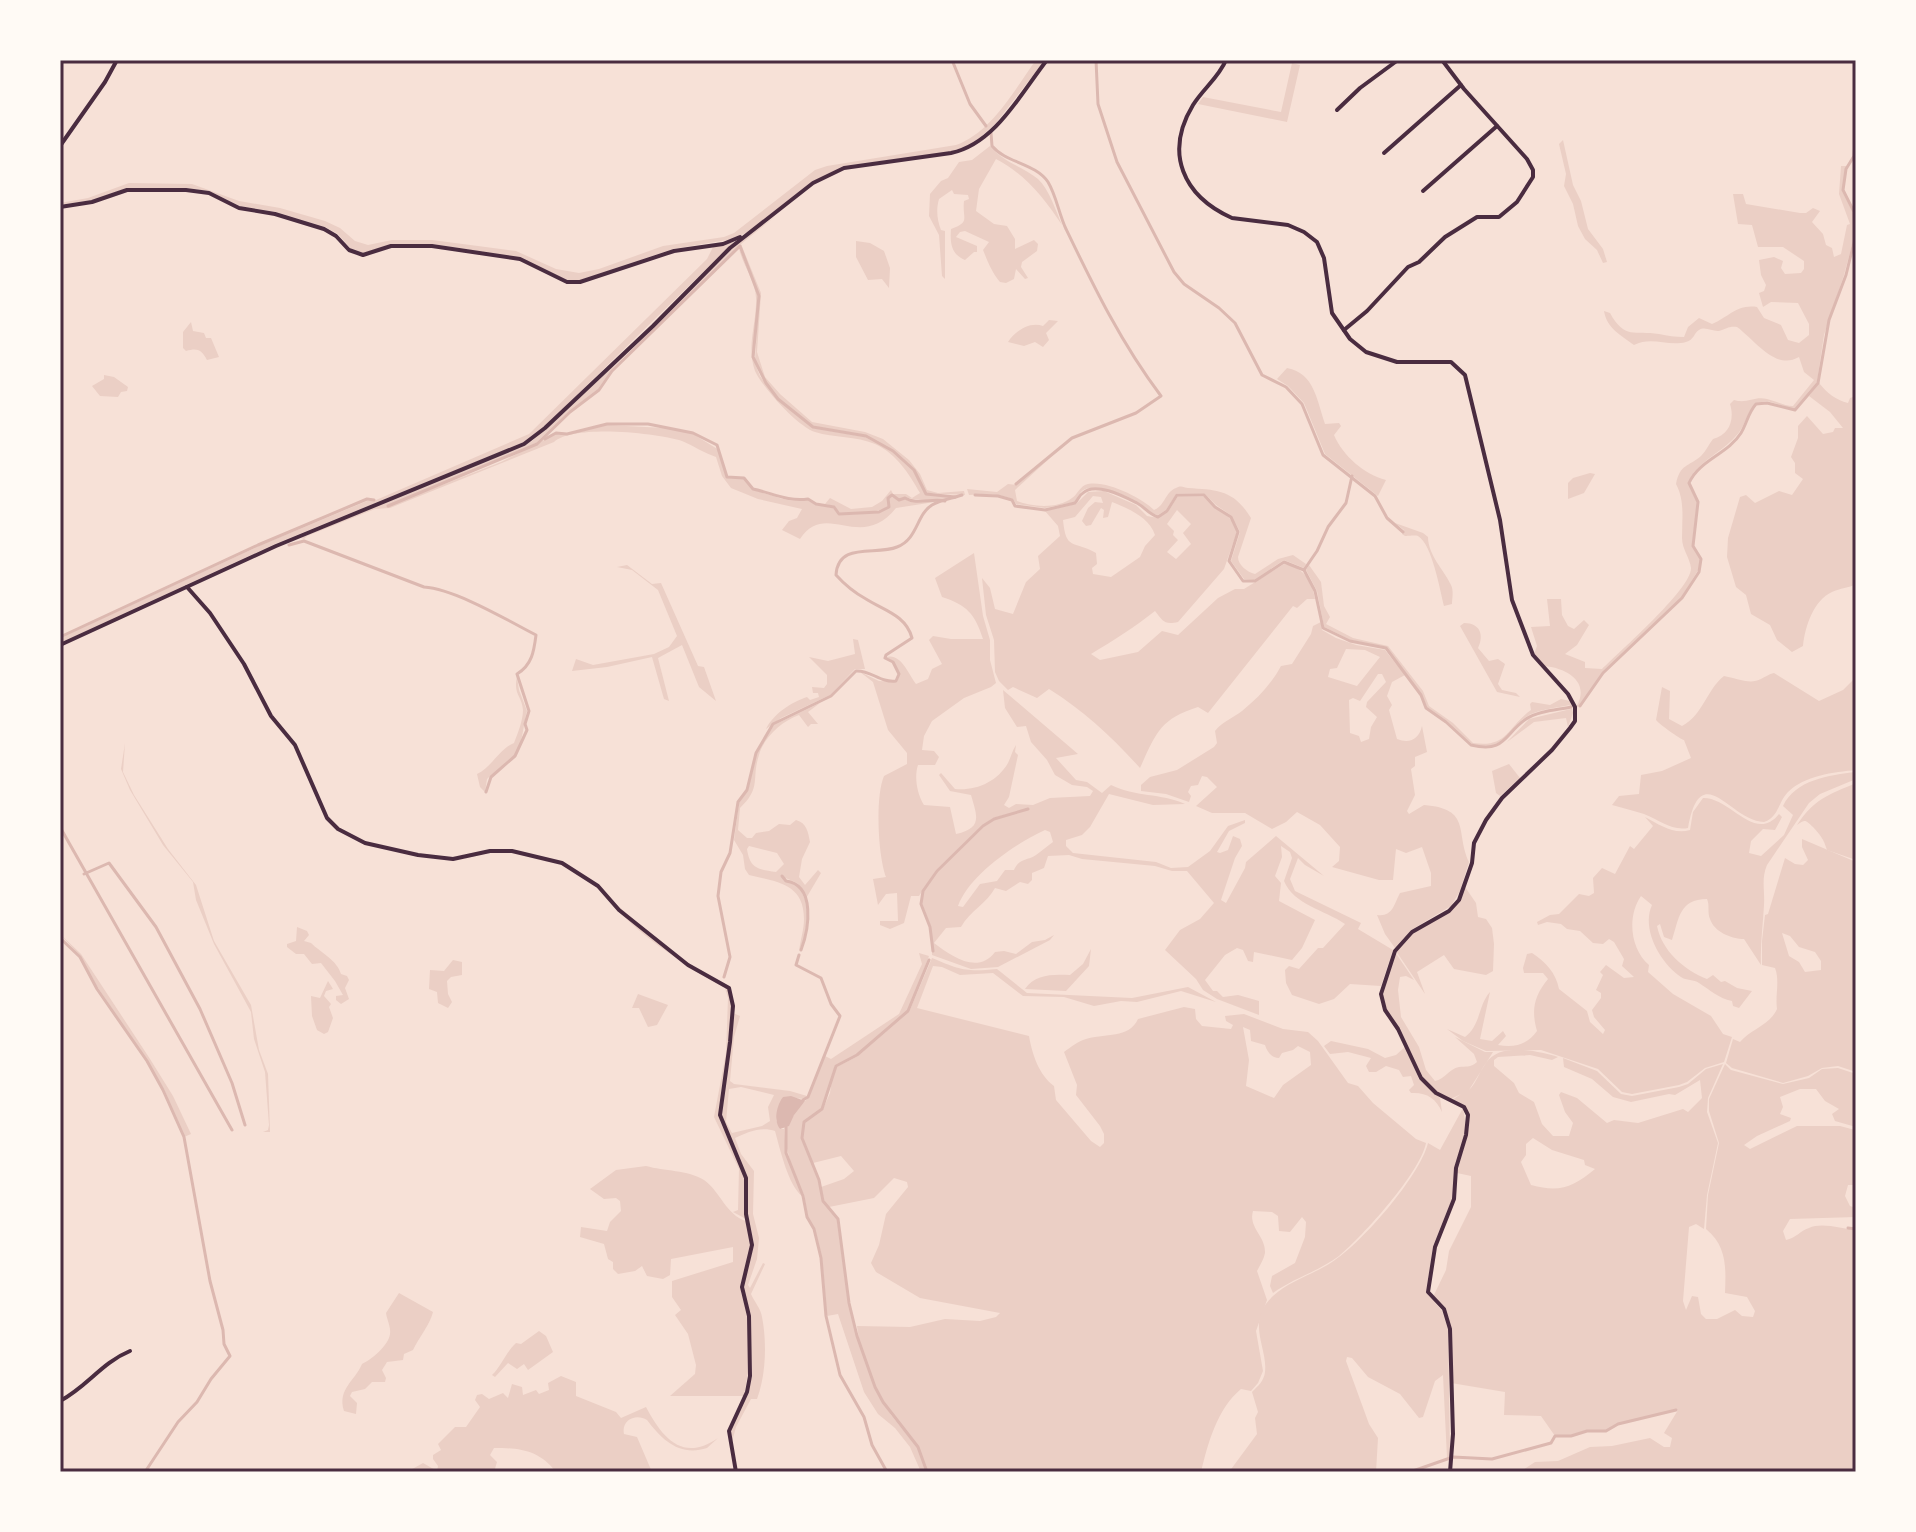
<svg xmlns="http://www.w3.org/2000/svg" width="1916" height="1532" viewBox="0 0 1916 1532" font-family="'DejaVu Sans',sans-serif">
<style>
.green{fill:#ebcfc5;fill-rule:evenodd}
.water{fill:#dcb8b0}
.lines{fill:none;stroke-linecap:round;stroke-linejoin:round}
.stream{stroke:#dcb8b0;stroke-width:3}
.minor{stroke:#4a2c40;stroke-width:4}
.neatline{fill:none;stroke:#4a2c40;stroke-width:3}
</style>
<rect width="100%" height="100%" fill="#f7e1d7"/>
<g class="green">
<path d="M1036 60H1045L996 123 974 143 951 152 843 166 813 182 748 232 733 239 673 249 580 280H567L521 258 433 244H391L364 253 350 248 338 234 325 227 276 212 240 206 209 191 186 188H127L92 200 60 205V203L88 198 129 183 192 184 239 201 280 208 325 221 340 228 355 241 368 245 392 240H432L478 246 516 251 556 269 579 273 599 269 663 246 724 237 734 233 815 170 827 166 956 145C992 132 1015 89 1036 60Z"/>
<polygon points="1292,63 1300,65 1287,122 1198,104 1203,97 1281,112"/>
<polygon points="1563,140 1573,185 1581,201 1588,229 1603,249 1607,262 1603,263 1597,250 1585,239 1578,226 1573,204 1564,186 1566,174 1559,144"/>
<path d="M990 146C1003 162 1023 167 1038 179 1049 189 1056 211 1062 225 1044 198 1025 174 996 159L979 189 976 211 994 224 1007 226 1015 239V249L1034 240 1038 244 1037 251 1022 262 1021 267 1028 278 1025 279 1016 269 1014 279 1006 283 1000 282C991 271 988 262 983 250L989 242 965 231 960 232 956 237 977 246V252H974L965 260C951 254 950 243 951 229 971 222 962 219 964 201L969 199 968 195 954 194 952 190 939 199C936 209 937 220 941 230L945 231V279L942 276 939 235 929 216 930 194 941 181 948 178 959 162 972 160Z"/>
<path d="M1841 166H1847L1842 191 1853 213 1854 237 1844 275 1824 335 1817 382 1794 409 1767 401 1756 403C1746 413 1745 428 1735 437 1721 453 1695 463 1688 483L1697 502 1692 546 1700 559V567L1681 598 1602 673 1580 706 1576 707C1592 681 1564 667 1543 666L1534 654 1537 646 1531 627 1550 626 1547 599H1561L1562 615 1568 626 1574 629 1584 620 1589 625 1577 645 1565 654 1585 662V668L1602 669C1619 652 1692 588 1691 568 1690 558 1682 549 1682 538 1682 519 1685 501 1676 484 1680 464 1688 467 1701 456 1706 451 1709 444 1713 439 1729 435 1735 420 1730 404L1734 400C1747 404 1754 396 1767 399 1776 401 1784 406 1793 406L1814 380 1804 372 1799 357C1775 371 1755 340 1737 327 1728 326 1727 329 1719 331 1713 332 1705 326 1699 330 1694 333 1694 340 1686 342 1668 347 1652 336 1634 345 1621 335 1607 329 1604 311L1610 313C1625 340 1634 330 1659 334 1668 336 1675 337 1684 337L1688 327 1699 318 1712 324C1729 317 1737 304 1757 307L1764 318 1781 325 1788 340 1799 343 1809 335V324L1798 303 1771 302 1763 307 1759 293 1764 291 1766 285 1761 275 1759 260 1774 257 1783 261 1781 268 1785 274 1801 273 1804 269V261L1783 247H1758L1752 225 1738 224 1733 194H1743L1746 204 1800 213H1806L1813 208 1820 211 1812 222 1823 234 1826 245 1832 248 1834 257 1841 254 1847 225 1850 224 1839 194Z"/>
<path d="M777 215 741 244 761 293 757 352 765 377 780 394 812 422 865 432 883 439 909 460 920 474 927 490 938 493 964 491 965 495 926 493 915 470 925 494 952 498C944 500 913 501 906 497L899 499 892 495 887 497 888 506C874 515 855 513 840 513L834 506 825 504 830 498 851 509 872 507 882 501 891 490 893 494H906L912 498 920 493C909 474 897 454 875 444 856 436 834 438 815 432 798 427 762 387 755 371 746 346 757 323 756 298 756 281 741 263 739 247L758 296 754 361 760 376 777 399 813 428 865 437 893 452 913 468 894 451 866 435 813 426 778 398 761 376 755 360 759 296 740 245 614 366 598 389 569 411 536 443 388 506 501 462 556 434 567 435 607 425 665 428 693 434 719 450 727 478 744 479 753 490C771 494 789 504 807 500L816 505 833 508 839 515 879 513 890 507 889 498 892 497 899 501 905 499 911 502 941 501 896 508C860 553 826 499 800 539L782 530 789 521 797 518 802 509 758 499 731 488 722 476 716 457C704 453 694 446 682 441 657 433 574 424 554 442L390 508 375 509 307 536 304 539 301 538 532 441 731 249Z"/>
<polygon points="856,241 870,243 884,251 890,268 889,288 882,279 868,280 856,257"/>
<polygon points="734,242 544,427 524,442 275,544 60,643 60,638 259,546 367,501 376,500 529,434 707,259 713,247"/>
<path d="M1049 320 1058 321 1046 333 1049 340 1043 347 1035 342 1024 346 1008 342C1015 331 1030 321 1043 326Z"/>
<path d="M191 322 193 331 204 333 206 338H211L219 357 207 360C201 349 197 348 186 351L183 348V332Z"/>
<path d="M1287 368C1315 373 1317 402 1325 424L1339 423 1341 426 1334 435C1343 456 1364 474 1386 480L1378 496 1325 454 1304 403 1288 386 1277 379Z"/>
<polygon points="104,375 114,377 128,387 127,391 121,392 118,397 100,396 92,386 104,379"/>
<path d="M1819 383C1827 393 1836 400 1848 403L1850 398 1856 396V559L1854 562 1856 584C1849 588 1840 588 1832 592 1814 600 1805 626 1803 646L1792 652 1777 640 1770 625 1751 614 1746 595 1736 587 1727 557 1728 538 1740 497 1746 495 1755 503 1779 491 1792 495 1803 479 1795 473V463L1791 457 1798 438V426L1807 416 1823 434 1833 432 1835 428H1843L1830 412 1809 396Z"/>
<path d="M1051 457 1015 490 1017 501C1032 507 1058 509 1072 498 1077 495 1079 488 1085 485 1103 478 1142 498 1154 510 1165 506 1165 492 1176 488 1182 485 1181 487 1188 488 1218 490 1234 490 1251 518L1238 557C1238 565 1247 572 1255 574L1278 559 1293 555 1306 564 1304 568 1284 560 1254 580 1244 579 1231 561 1240 532 1232 516 1216 505 1205 494 1177 493 1166 510 1158 515C1149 513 1149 510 1142 505 1132 497 1094 481 1082 491 1079 494 1077 498 1075 502L1045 508 1016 504 1013 499C996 493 984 494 969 495L967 489 997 492 1008 484 1017 485Z"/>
<polygon points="1590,473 1595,474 1584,493 1568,499 1568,483 1573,478"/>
<path d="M1104 491 1136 505 1147 516 1158 518 1168 512 1178 496 1204 497C1215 509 1233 514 1237 532L1224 569 1178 622C1164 625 1163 621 1155 611 1135 627 1114 640 1091 654L1100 660 1138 652 1162 631 1178 635 1218 598 1235 589H1244L1284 564C1303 567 1312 580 1315 599H1307L1297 608 1293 606 1208 713 1198 707C1160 719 1156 733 1140 768 1113 738 1083 710 1049 689L1037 698 1013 687 1008 690 999 681 995 672 994 640 986 615 982 578 990 588 995 609 1013 614 1026 582 1040 569 1038 556 1060 536 1058 526 1045 511 1076 504 1088 492ZM1093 496 1101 497 1103 503 1095 502 1088 508 1082 521 1086 526 1091 525 1101 508 1104 510 1103 518 1108 517 1112 502C1129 509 1149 517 1155 535L1145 546 1140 557 1111 577 1093 574 1092 568 1097 564 1096 553C1073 540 1066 551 1063 520L1075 517ZM1177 510 1191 524 1183 533 1191 544 1176 559 1167 552 1178 540 1173 535 1174 531 1167 524Z"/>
<path d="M1395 523 1423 533 1428 537C1428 555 1444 570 1451 585 1454 591 1452 599 1452 604L1444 606C1440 590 1432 544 1418 536 1416 535 1407 536 1405 536L1402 534 1404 530Z"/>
<path d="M974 553 983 616 990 640V660L996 683 991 687 964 698 932 721 924 736 922 750 934 751 939 757 935 765H918C914 777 917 794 924 805L950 807 956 834C983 828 977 816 971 795L950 791 939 775 941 773 955 789C976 791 997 782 1008 763 1011 757 1012 751 1016 745L1015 752 1018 755 1009 797 1004 805 1009 808 1016 804 1033 805 1050 798 1090 796 1093 791 1087 787 1072 785 1055 775 1047 760 1031 742 1026 726 1017 727 1005 708 1003 690 1078 754 1056 758 1076 780 1087 782 1102 793 1111 785C1135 797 1161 793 1185 804L1153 805 1109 794 1090 827 1082 835 1066 840V846L1073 853 1156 862 1171 868 1188 867 1210 851 1228 826 1245 820V823L1229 831 1217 852 1220 853 1228 850 1233 836 1240 839 1242 846 1235 858 1221 900 1226 903 1245 868 1246 862 1276 836 1324 876 1305 865 1298 858 1290 879 1295 891 1361 923 1358 929 1393 950 1381 986 1350 984 1334 999 1319 1004 1292 995 1286 983 1285 970 1289 966 1299 969 1318 948H1323L1345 924C1325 910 1294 905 1284 881L1292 858 1290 852 1281 846 1282 857 1275 876 1281 883 1279 901 1315 920 1302 948 1292 960 1254 952 1253 962 1248 961 1243 950 1237 948 1225 955 1205 980 1213 991H1217L1223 997 1238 995 1259 1001V1015L1217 999 1203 990 1196 979 1165 950 1180 930 1200 919 1214 903 1187 871H1172L1155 866 1082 859 1069 855 1048 856 1044 868 1032 873V880L1028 884 1020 882 1006 891 995 888C987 903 970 911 961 927L946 928 934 943C951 956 978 975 995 952L1004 951 1016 954 1032 942 1045 940 1054 935 1050 940 998 967 971 969 932 955 931 927 922 903 923 892 938 871 984 827 994 820 1030 808 993 818 983 825 936 870 919 896H911L904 923 890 929 880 925V921H898L897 893 886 894 878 905 873 879 886 877C878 856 875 797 884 776L907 764V753L888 730 873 682 860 672 879 681 897 682 900 673 893 661 886 657C901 653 908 673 916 684L928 679 932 669 942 664 929 640 933 636 951 639H983C975 614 967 605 942 597L935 578ZM1045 830 1050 832 1053 842C1047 846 1042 851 1036 855 1027 861 1019 858 1014 870H1005L997 881 980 884 963 907 958 906C969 875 1016 843 1045 830Z"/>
<polygon points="627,565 652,584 661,583 698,666 704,667 716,701 699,687 682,645 658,658 669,701 664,699 652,657 607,667 572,671 576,659 593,665 654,654 669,647 677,636 658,590 632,570 617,567"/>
<path d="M1309 565 1321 582 1324 606 1330 617 1326 624 1353 638 1388 646 1423 691 1429 706 1453 723 1473 743C1508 748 1507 727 1531 710L1530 704 1532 702 1550 705 1561 699 1570 701 1573 713 1568 727 1566 718 1534 722 1507 742 1529 719 1571 709 1570 705C1557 708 1537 709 1526 717 1503 733 1507 751 1472 744L1447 721 1427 707 1422 695 1387 647 1351 640 1324 627 1317 591 1306 570Z"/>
<path d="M1321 622 1322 630 1336 638 1356 645 1385 650C1391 658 1398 666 1405 675L1392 682 1387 696 1392 705 1389 710 1397 739C1410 744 1419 739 1422 726L1427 752 1415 757V766L1411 769 1415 795 1407 811 1409 814 1424 805C1472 809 1455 832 1469 862L1460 891 1451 906 1411 930 1395 948 1385 934 1377 915C1393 917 1394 904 1400 893L1431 886V873L1422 847 1406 853 1396 849 1393 880H1379L1332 867 1339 861 1340 847 1320 825 1297 812 1286 822 1272 829 1245 813H1212L1196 806 1217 787 1207 777 1202 776 1198 785 1191 786 1188 792 1191 796 1189 802 1166 794 1141 791V785L1150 777 1177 770 1214 747 1217 743 1215 731C1222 722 1233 718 1242 711 1258 698 1272 683 1281 666L1292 664 1311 634 1313 626ZM1346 649 1365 650 1380 657 1357 686 1328 677 1330 669 1337 668ZM1378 674H1382L1386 682 1367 702 1366 707 1377 717 1371 727 1369 739 1361 742 1359 736 1350 733 1349 700 1353 698 1360 701Z"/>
<path d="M1464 623C1481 623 1484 636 1478 648L1489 661 1498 659 1505 664 1498 684 1502 690 1516 693 1520 697 1497 692 1460 626Z"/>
<path d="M853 639 858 640 865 669H855L830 695 781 718 766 729C773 714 792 702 807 697L810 700 819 697 818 693H813L812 687 824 688 827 684V675L809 657 828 661 855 654Z"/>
<path d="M1774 673 1819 701 1843 690 1856 677V770C1834 772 1804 776 1788 792 1778 802 1779 817 1764 822 1731 822 1701 756 1688 828 1671 831 1660 820 1644 814 1634 811 1623 808 1612 805L1619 796 1639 794 1641 775 1662 771 1691 758 1684 740C1680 739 1659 724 1656 720L1662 687 1670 691 1669 719 1682 726C1703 715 1707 689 1724 676 1736 678 1750 685 1761 679 1765 677 1769 674 1774 673Z"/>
<path d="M517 677 519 690 527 711C522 729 524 747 509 762 502 768 494 772 487 779L485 792 480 787 477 774C492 767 499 749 514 743 518 733 523 720 523 710 522 696 513 694 517 677Z"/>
<path d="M820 703 808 712 818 724H811L808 727 799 715C782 721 764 737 759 755 751 779 762 787 740 808L738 830 747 838H752L756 833 769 831 779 824 790 825 796 820C807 823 808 832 810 842L802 859 799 877 805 885 818 870 821 873 805 900C804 896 803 893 802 889 799 881 787 880 782 876L785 881 795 883 800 887 808 908 807 929 799 952C800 941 804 930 804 919 804 883 776 882 749 875L745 869 743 855 734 840 739 803 748 790 757 753 774 725ZM749 846 777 853 784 864 776 872C758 869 750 869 747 849Z"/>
<polygon points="125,743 123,772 134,795 168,849 196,885 214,941 251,1005 259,1050 268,1074 270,1132 263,1132 268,1130 269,1125 265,1072 254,1039 251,1012 214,944 196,900 193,882 163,845 130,790 121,769"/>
<polygon points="1509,764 1520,778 1500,796 1496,793 1492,771"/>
<path d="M1856 772V779L1820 794 1809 803 1767 865C1761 879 1765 890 1764 905 1763 925 1760 945 1761 965L1744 939C1732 939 1714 932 1710 919 1707 912 1710 906 1707 899 1679 899 1679 919 1672 940L1664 937 1660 924 1657 926C1662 951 1684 970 1707 979L1713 975 1721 982 1725 981 1737 988 1752 991 1739 1008 1733 1006 1732 1001C1718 998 1710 990 1699 983 1694 979 1686 981 1681 977 1660 963 1641 929 1652 905L1641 896C1627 916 1630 949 1649 965L1648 972 1673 994 1711 1016 1723 1034 1732 1037 1724 1062 1705 1068 1687 1082 1679 1085 1632 1094 1622 1092 1598 1069 1541 1050 1486 1051 1463 1041 1447 1029 1465 1037C1481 1025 1478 1005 1490 992L1480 1039 1492 1041 1503 1031 1506 1036 1498 1045C1514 1048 1527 1045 1537 1031 1531 1010 1534 996 1548 979L1543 973H1524L1523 968 1527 954 1532 953C1546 962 1556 973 1559 989L1587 1011 1590 1022 1603 1034 1605 1030 1594 1017 1592 1010 1601 998V993L1596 990 1603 975 1600 972 1606 965 1624 978 1634 977 1622 966 1624 959 1614 942 1609 939 1603 944 1593 943 1580 931 1567 929 1561 924 1547 922 1538 925 1537 922 1550 915 1559 914 1579 894 1589 896 1594 893 1593 878 1602 868 1615 874 1630 846 1634 849 1653 826 1645 817C1660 825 1674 835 1690 830L1693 812 1703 798C1730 797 1755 844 1779 814L1782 817 1775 830 1763 829 1751 841 1749 853 1761 856 1784 835 1793 815 1783 806C1795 780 1829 775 1856 772Z"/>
<path d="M1856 783V860L1827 850C1823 838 1821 836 1813 827 1806 821 1806 818 1797 825 1814 799 1828 795 1856 783Z"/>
<path d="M1802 839 1856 862V1072L1838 1066 1822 1068 1808 1076 1783 1083 1732 1068 1726 1063 1733 1039 1740 1042C1751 1029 1770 1025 1777 1009 1775 995 1780 981 1775 968L1762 965V941L1765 915 1768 914 1785 858 1795 864 1803 865 1808 860 1802 847ZM1782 933 1790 936 1799 947 1815 952 1821 961V970L1805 972 1799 962 1789 956Z"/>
<polygon points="1465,887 1476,903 1478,917 1486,919 1492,928 1494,944 1493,971 1486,975 1454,969 1444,955 1417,972 1425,994 1396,951 1406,938 1453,908"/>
<path d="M602 892 675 955 728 988 732 1006 720 1121 745 1178 746 1219 733 1212 738 1210 739 1169 714 1117 726 1053 728 998 725 988C683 964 631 931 602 892Z"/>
<path d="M297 927 307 931 309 935 304 941 311 943C321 953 337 960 341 974L347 976 349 980 345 988 349 999 341 1004 336 1000V996L343 995 335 981 321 963 312 964 304 954H296L287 947V944L296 941Z"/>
<polygon points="60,934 81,954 150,1059 173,1096 191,1134 184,1137 164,1089 147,1060 98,988 81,957"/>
<path d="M1091 949 1089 966 1066 991 1025 989C1035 974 1053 974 1070 975L1083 964Z"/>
<path d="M1395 952 1414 980 1406 976 1400 977 1398 990 1401 1017 1419 1047 1426 1070 1435 1081C1445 1079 1449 1069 1459 1067 1466 1066 1470 1068 1477 1062L1474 1054 1455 1037 1485 1052H1493L1469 1090C1477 1082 1479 1072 1486 1063 1500 1042 1537 1051 1558 1057L1552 1060 1530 1055 1498 1057 1494 1060V1066L1514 1083 1519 1093 1534 1102 1542 1124 1553 1136H1569L1573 1123 1565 1112 1559 1095 1561 1092 1577 1098 1607 1123 1614 1120 1638 1123 1683 1109 1688 1112 1702 1098 1700 1080 1675 1095 1669 1094 1631 1102 1613 1097 1592 1079 1564 1067 1563 1058 1597 1071 1621 1094 1632 1096 1679 1087 1688 1084 1706 1069 1723 1064 1708 1098 1707 1112 1718 1143 1707 1195 1704 1229 1696 1224 1689 1227 1683 1301 1686 1310 1692 1296 1698 1297 1701 1314 1706 1319H1717L1735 1310 1742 1316 1753 1317 1755 1311 1747 1297 1725 1293C1726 1268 1727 1246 1706 1229L1708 1195 1719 1143 1709 1111V1099L1725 1064 1731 1070 1783 1084 1809 1078 1822 1069 1838 1068 1856 1074V1127L1835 1121 1832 1114 1839 1109 1825 1101 1816 1089H1800L1780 1097 1783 1107 1780 1114 1791 1118 1790 1121 1757 1136 1744 1145 1750 1149 1797 1126H1840L1855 1130 1856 1185H1848L1845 1196 1850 1206 1856 1208V1217L1790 1219 1783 1231 1786 1240C1796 1238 1800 1231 1809 1228 1822 1222 1842 1229 1856 1230V1472H1520L1535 1462 1558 1461 1590 1447 1612 1446 1650 1438 1664 1447H1670L1672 1438 1664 1433 1678 1410 1618 1424 1606 1431 1587 1430 1571 1435 1555 1436 1541 1416 1504 1415 1505 1392 1451 1383 1449 1318 1433 1297 1446 1270 1449 1251 1471 1207V1176L1457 1173 1469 1126 1464 1107 1452 1100 1461 1094 1451 1099 1436 1092 1421 1078 1409 1049 1385 1009 1382 994ZM1533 1138 1552 1150 1584 1160 1585 1165 1595 1169C1573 1187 1560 1193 1531 1185L1521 1162 1526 1155V1144Z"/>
<polygon points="919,953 929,956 908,1011 857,1055 835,1065 822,1109 803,1122 802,1138 818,1180 823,1201 837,1219 848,1303 857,1336 874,1387 891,1415 917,1447 927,1472 921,1472 910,1447 895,1428 878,1414 864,1392 838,1314 827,1316 822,1258 815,1229 808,1217 804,1195 791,1165 785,1140 786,1129 796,1111 809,1097 825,1056 831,1059 899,1014 922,964"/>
<path d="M932 958C961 970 965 972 997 969L1027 993 1132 998 1188 987 1216 1002 1181 991 1137 1002 1121 1001 1094 1006 1064 997 1023 996 993 973 960 975 942 967 933 966 917 1008 1029 1036C1032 1054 1039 1075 1054 1086L1056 1100 1091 1141 1100 1147 1104 1143V1134L1100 1126 1076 1095 1077 1085 1064 1052C1071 1047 1078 1041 1086 1039 1105 1033 1129 1039 1138 1019L1184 1007 1195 1009 1196 1019 1202 1026 1231 1029 1233 1025 1226 1021 1225 1016 1244 1014 1283 1029 1308 1032 1318 1041 1348 1083 1358 1086 1373 1103 1416 1139 1426 1143C1420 1173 1363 1236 1339 1256 1319 1271 1294 1278 1273 1293L1270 1286 1272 1276 1295 1263 1305 1237 1306 1222 1302 1217 1290 1232 1279 1231 1278 1216 1272 1212 1253 1211C1248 1228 1266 1236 1265 1253 1264 1259 1260 1265 1257 1271L1267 1300 1256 1331 1263 1371 1258 1383 1251 1391 1241 1389C1217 1409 1208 1443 1201 1472H928C916 1438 903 1431 884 1403 870 1382 860 1351 857 1326L910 1327 945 1319 980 1321 996 1317 1000 1313 920 1298 876 1272 871 1263 879 1245 886 1214 908 1187 907 1182 894 1178 874 1198 829 1207 824 1200 821 1187 844 1179 854 1171 841 1156 813 1163 803 1138 804 1123 823 1109 830 1093 833 1069 858 1056 909 1012ZM1243 1027 1250 1030 1251 1041 1265 1045C1267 1052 1272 1058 1279 1058L1282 1053 1293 1050 1298 1046 1310 1052 1311 1065 1283 1085 1274 1098 1246 1086 1249 1060Z"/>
<polygon points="453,960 462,962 462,975 451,977 447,981 448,994 452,1002 448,1008 438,1003 437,992 429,989 430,970 444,971"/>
<polygon points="328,981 333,989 326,991 324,996 331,1004 329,1007 333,1018 328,1032 324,1034 317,1030 312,1016 311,996 320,998"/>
<polygon points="638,994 668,1005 657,1025 648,1027 639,1008 632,1008"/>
<path d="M733 1013 740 1016 734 1037 730 1081 734 1084 790 1091 807 1096 804 1099 783 1097 776 1120 780 1129H784L786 1153 802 1196C788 1185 780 1149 775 1131 762 1126 747 1132 735 1138L741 1154 754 1171 753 1214 759 1238 757 1259 748 1285 750 1288 763 1263 765 1264 751 1294C754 1301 761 1309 762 1317 767 1342 766 1375 757 1399H751L736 1427 732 1442 730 1431 752 1377 750 1333 743 1287 754 1245 748 1214 747 1177 722 1115ZM741 1087 774 1095 768 1107 770 1121 762 1126 732 1133 726 1122 729 1089Z"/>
<path d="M1331 1041 1368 1049 1385 1058 1396 1055 1405 1047 1419 1079 1440 1098 1442 1112C1436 1098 1426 1092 1411 1093L1409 1090 1414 1085 1411 1076 1403 1077 1399 1070 1386 1066 1376 1072H1369L1366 1066 1371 1058 1348 1052 1330 1054 1324 1046Z"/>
<path d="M1463 1108 1466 1126 1452 1199 1433 1246 1426 1292 1442 1311 1448 1329 1450 1457 1447 1458 1443 1375 1435 1381 1423 1417 1419 1418 1400 1394 1368 1377 1352 1358 1347 1357 1346 1361 1369 1424 1378 1438 1376 1472H1229L1257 1434 1255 1418 1258 1412 1252 1392C1258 1386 1264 1381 1265 1372 1268 1347 1245 1322 1273 1296 1289 1281 1314 1274 1332 1262 1361 1244 1420 1176 1428 1143L1440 1150Z"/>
<path d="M646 1166C664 1171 688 1170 704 1180 720 1191 726 1215 746 1221L751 1245 741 1293 748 1317 750 1361 744 1396H670L695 1374 696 1365 688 1334 675 1315 681 1310 672 1297V1281L733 1262V1247L671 1259 670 1275 663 1279 647 1276 642 1266 635 1271 618 1274 613 1269V1262L608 1259 604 1244 580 1237 581 1227 607 1231 610 1222 621 1211 620 1201 616 1198 604 1199 590 1189 616 1170Z"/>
<path d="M399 1293 433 1312C430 1325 419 1337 413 1350L404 1354 403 1360 387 1362 382 1370 386 1378 385 1382H372L365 1389 352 1392 350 1396 357 1403 356 1414 344 1411C337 1389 355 1381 362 1364 371 1360 389 1345 390 1334 391 1327 387 1320 386 1313Z"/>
<path d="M539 1331 546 1336 553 1352 528 1370 524 1364 517 1369 508 1363 495 1377 492 1375C502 1365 506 1352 516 1343L521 1344Z"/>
<path d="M561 1376 576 1382V1396L616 1412 621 1418 646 1407C662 1437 682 1463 718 1438L707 1448C680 1457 662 1440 647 1420 636 1413 621 1420 624 1434L637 1437 652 1472H556C539 1450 520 1448 494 1448L490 1455 497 1462 494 1472H407L423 1463 437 1471 438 1466 433 1459V1455L441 1450 438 1444 455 1427H466L480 1407 475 1400 477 1395 482 1394 489 1399 503 1393 508 1398 512 1384 522 1387 523 1395 536 1390 539 1394 549 1390 548 1383Z"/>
</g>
<path class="water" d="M791 1096 805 1101 794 1115 789 1126 780 1129C773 1120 777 1105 783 1097Z"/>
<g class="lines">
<g class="stream">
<polyline points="952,60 970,104 986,126"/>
<polyline points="1096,60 1098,104 1117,162 1174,272 1184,284 1219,308 1235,323 1262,375 1286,387 1302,404 1323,455 1375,496 1387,518 1403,532"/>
<path d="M991 133 992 146C1006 163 1035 163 1048 182 1056 195 1059 214 1066 229 1094 287 1121 343 1161 396L1136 413 1072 438 1016 484"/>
<path d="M545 439 556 433 567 434 607 424H648L693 433 717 445 727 477 744 478 753 489C772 493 788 502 808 499L816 504 834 507 839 514 879 512 889 507 888 498 892 495 899 500 905 498C916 505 932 498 945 501"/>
<path d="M975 495 998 496 1012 500 1015 506 1045 510 1075 503C1078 500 1079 495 1083 493 1095 481 1125 497 1137 503 1146 508 1148 514 1158 517L1167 511 1177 495H1204L1215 507 1231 517 1238 532 1229 561 1243 581H1255L1284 562 1304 570 1315 591 1323 628 1350 641 1386 648 1421 695 1426 708 1446 722 1471 745C1506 753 1503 735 1526 719 1538 711 1557 710 1571 707"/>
<polyline points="388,506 537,444 570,412 599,390 612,371 740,246 759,296 753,357 766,383 778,399 813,427 866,436 893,451 914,470 926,494 955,497"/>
<path d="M289 545 304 541 424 587C455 589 507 620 536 635 534 651 532 665 517 674L529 711 525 724 527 730 515 756 491 777 486 792"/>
<polyline points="1304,570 1317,551 1328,527 1346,503 1352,476"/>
<polyline points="60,637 258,545 367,499 374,500"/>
<path d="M1580 706 1603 673 1682 598 1699 572 1701 559 1693 546 1698 502 1689 483C1699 460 1728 454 1741 433 1747 423 1748 413 1756 404L1767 403 1795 410 1818 383 1829 320 1846 275 1855 238 1854 212 1843 190 1846 169 1854 156 1856 128"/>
<polyline points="60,827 232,1130"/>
<polyline points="84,874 109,863 156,927 200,1009 232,1083 245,1125"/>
<path d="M782 876 786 881C816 885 809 929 801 950"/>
<polyline points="60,938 80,957 97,989 147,1061 163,1090 184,1137 210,1281 223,1330 224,1344 230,1356 211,1379 197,1402 178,1422 145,1472"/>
<polyline points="933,951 930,927 921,904 923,891 937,871 983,826 994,819 1028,809"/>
<polyline points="799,955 796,965 821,978 831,1004 840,1016 808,1097 803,1100"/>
<path d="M724 977 730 957 718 896 721 872 730 853 738 802 747 790 756 753 773 724 831 696 856 671C871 670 880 683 896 681L899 674 893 662 885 658 886 655 912 638C906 615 883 610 866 599 855 593 845 585 836 575 838 541 876 556 897 547 918 539 916 515 932 505 940 500 954 498 962 495"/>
<polyline points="786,1125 786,1153 803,1196 807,1217 814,1229 821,1258 826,1316 840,1375 864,1417 872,1445 887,1472"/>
<polyline points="1848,1228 1856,1229"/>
<polyline points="927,1472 918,1447 883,1402 875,1387 857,1336 849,1303 838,1219 823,1201 819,1180 802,1138 804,1122 822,1109 836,1066 857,1055 908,1011 929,960"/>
<polyline points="1410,1472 1453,1457 1492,1459 1551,1443 1555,1436 1571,1436 1587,1431 1606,1431 1618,1424 1676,1410"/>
</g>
<g class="minor">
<path d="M1226 60C1219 77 1203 89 1193 105 1164 153 1183 196 1232 218L1288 225 1304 232 1317 242 1324 258 1332 313 1350 339 1366 352 1397 362H1451L1465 375 1500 520 1512 600 1533 655 1568 694 1575 707V721L1570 728 1552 750 1502 798 1486 820 1474 843 1472 863 1459 900 1449 911 1412 932 1395 951 1381 994 1385 1010 1398 1029 1421 1078 1436 1093 1464 1107 1468 1115 1466 1135 1456 1168 1454 1199 1435 1247 1428 1292 1444 1309 1450 1329 1453 1434 1450 1472"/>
<polyline points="1337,110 1360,88 1398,60"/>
<polyline points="60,146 105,82 117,60"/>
<polyline points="1384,153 1461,85"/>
<polyline points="1423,191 1497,126"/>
<polyline points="60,207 92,202 127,190 186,190 209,193 239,208 275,214 324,229 336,236 349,250 363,255 391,246 432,246 520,259 567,282 580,282 674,251 723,244 740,237"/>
<polyline points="1344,330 1367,311 1408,267 1419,262 1445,237 1477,217 1499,217 1517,202 1533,177 1533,170 1527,159 1464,89 1442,60"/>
<polyline points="187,587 210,613 244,664 271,716 295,745 327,818 338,829 365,843 418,855 453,859 490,851 512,851 562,863 598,886 619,910 688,965 729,988 733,1006 730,1042 720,1115 746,1178 746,1214 752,1245 742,1287 749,1316 750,1376 747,1392 729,1431 736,1472"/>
<path d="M60 645 276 546 524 444 545 428 653 326 730 248 813 183 844 168 951 153C995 144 1021 93 1047 60"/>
<path d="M60 1401C88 1386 101 1363 130 1351"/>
</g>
</g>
<rect width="1916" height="1532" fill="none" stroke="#fffaf5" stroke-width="124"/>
<rect x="62" y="62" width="1792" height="1408" class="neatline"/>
</svg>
